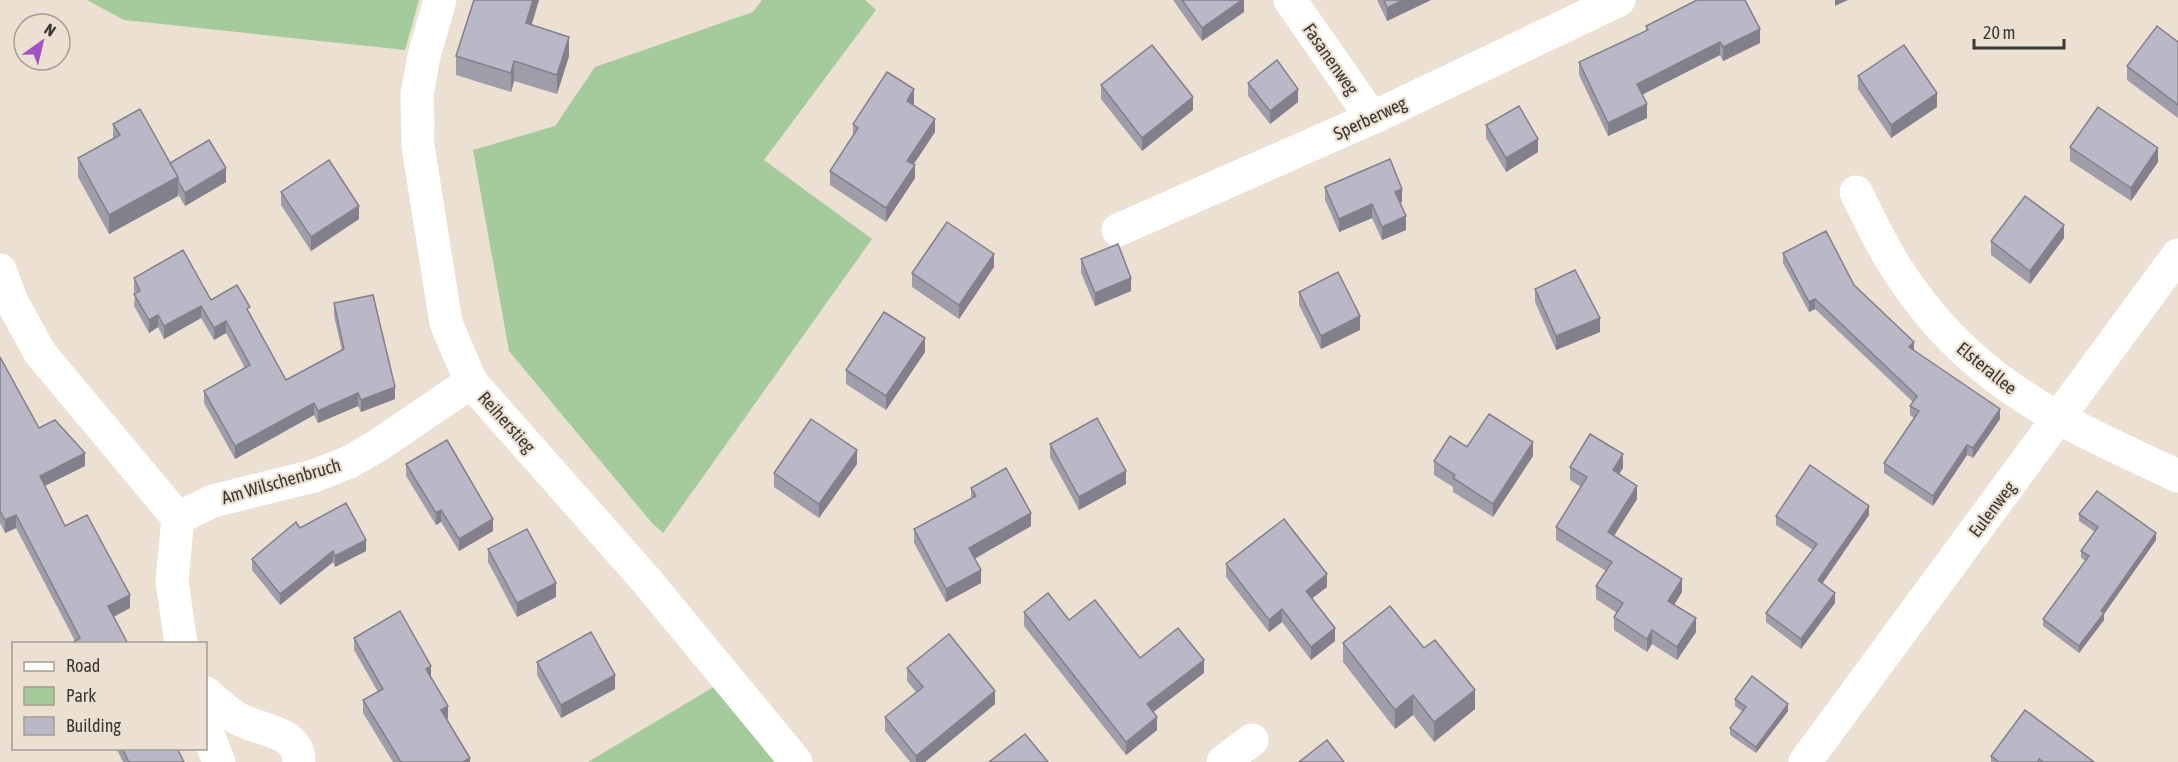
<svg xmlns="http://www.w3.org/2000/svg" width="2178" height="762" viewBox="0 0 2178 762" font-family="'Asap Condensed',sans-serif">
<style>
.green{fill:#a5ca9c}
.lines{fill:none;stroke-linecap:round;stroke-linejoin:round}
.minor{stroke:#fff;stroke-width:33}
.wall{fill:#a09dab}
.shaded-wall{fill:#82808b}
.building{fill:#bab7c7;stroke:#82808b;stroke-width:1.5}
.labels{text-anchor:middle;dominant-baseline:central;stroke-width:4.5;stroke-linejoin:round;paint-order:stroke}
.street-label{font-size:18px;fill:#3b3732;stroke:#ebe0d2}
</style>
<rect width="100%" height="100%" fill="#ebe0d2"/>
<g class="green">
<polygon points="87,0 419,0 405,50 124,20"/>
<polygon points="762,0 865,0 876,10 764,160 872,239 663,533 652,523 509,351 473,150 555,126 595,67 753,12"/>
<polygon points="727,679 786,762 588,762"/>
</g>
<g class="lines">
<g class="minor">
<polyline points="440,0 424,56 417,94 418,146 446,323 471,382 646,580 796,762"/>
<polyline points="1290,0 1372,118"/>
<path d="M1856 192C1869 218 1881 245 1897 269 1969 383 2062 422 2178 476"/>
<polyline points="1118,230 1372,118 1619,0"/>
<polyline points="0,270 11,300 40,353 178,518 213,501 314,476 349,462 377,446 471,382"/>
<polyline points="178,518 172,581 181,644"/>
<path d="M206 693C217 703 229 715 243 721 263 731 299 731 299 762"/>
<polyline points="206,729 219,762"/>
<polyline points="1223,762 1252,740"/>
<polyline points="1805,762 2178,255"/>
</g>
</g>
<g class="wall">
<polygon points="474,0 539,0 532,24 569,56 557,94 514,81 511,92 456,75 456,56"/>
<polygon points="1173,0 1244,0 1244,12 1202,41"/>
<polygon points="1377,0 1431,0 1387,21"/>
<polygon points="1646,26 1760,43 1723,61 1720,55 1642,95 1647,118 1608,136 1579,75 1579,62 1646,31"/>
<polygon points="2178,42 2178,118 2127,80 2127,66"/>
<polygon points="1858,76 1937,107 1891,138 1858,89"/>
<polygon points="1248,83 1298,102 1270,124 1248,96"/>
<polygon points="1101,85 1193,110 1142,151 1101,99"/>
<polygon points="914,103 913,105 935,132 914,164 915,178 886,222 830,185 830,171 853,136 853,124"/>
<polygon points="113,124 170,163 226,182 185,206 178,194 178,196 109,234 78,177 78,158 113,138"/>
<polygon points="1486,125 1538,152 1506,172 1486,138"/>
<polygon points="2070,147 2158,162 2131,201 2070,161"/>
<polygon points="1325,187 1402,202 1400,203 1406,230 1382,240 1372,218 1339,232 1325,200"/>
<polygon points="281,192 359,219 311,251 281,205"/>
<polygon points="2064,238 2030,284 1991,255 1991,241"/>
<polygon points="1783,253 1854,285 1914,350 2000,419 1973,458 1967,455 1933,506 1884,473 1884,463 1914,418 1910,415 1910,406 1913,402 1815,309 1809,312 1783,263"/>
<polygon points="1081,259 1131,291 1095,306 1081,273"/>
<polygon points="994,267 959,319 912,287 912,273"/>
<polygon points="134,278 211,300 250,314 286,380 342,351 334,316 334,303 395,399 361,412 358,406 318,423 314,415 235,459 204,403 204,391 245,368 226,333 214,340 201,318 164,339 158,327 149,333 134,306 135,294 134,291"/>
<polygon points="1535,289 1600,332 1556,350 1535,302"/>
<polygon points="1299,292 1360,330 1321,349 1299,305"/>
<polygon points="925,352 886,410 846,384 846,370"/>
<polygon points="0,357 39,428 85,466 45,486 65,526 130,608 114,617 75,641 16,528 5,533 0,523"/>
<polygon points="1050,444 1126,484 1079,510 1050,457"/>
<polygon points="1467,447 1533,456 1493,517 1453,492 1453,487 1434,475 1434,461"/>
<polygon points="406,464 493,531 459,551 441,522 436,525 406,476"/>
<polygon points="857,464 819,518 774,487 774,473"/>
<polygon points="1570,467 1623,468 1619,474 1637,499 1614,536 1682,592 1674,605 1696,632 1677,660 1652,644 1647,652 1614,630 1614,617 1617,613 1596,599 1596,586 1606,571 1556,540 1556,527 1581,487 1570,480"/>
<polygon points="971,488 1031,526 974,559 981,583 946,602 914,543 914,529 971,498"/>
<polygon points="2079,514 2156,540 2104,614 2104,620 2079,653 2043,626 2043,619 2086,561 2081,558 2081,551 2095,532 2079,521"/>
<polygon points="1869,515 1822,583 1835,603 1801,649 1766,622 1766,613 1813,550 1776,525 1776,516"/>
<polygon points="300,528 366,551 335,567 333,562 280,605 252,570 252,559"/>
<polygon points="488,549 556,597 517,617 488,562"/>
<polygon points="1226,564 1327,587 1312,598 1335,641 1311,660 1282,622 1269,632 1226,577"/>
<polygon points="1024,612 1069,620 1140,658 1204,673 1153,712 1157,730 1126,755 1024,626"/>
<polygon points="354,638 448,718 447,719 470,762 393,762 363,713 363,700 378,692 354,650"/>
<polygon points="1343,643 1424,648 1475,709 1434,742 1413,715 1395,729 1343,662"/>
<polygon points="537,662 615,689 561,718 537,675"/>
<polygon points="907,668 995,704 925,762 910,762 885,731 885,717 916,692 907,681"/>
<polygon points="1735,699 1788,711 1756,753 1730,735 1730,728 1743,712 1735,706"/>
<polygon points="116,748 177,748 184,762 123,762"/>
<polygon points="1991,756 2094,762 1991,762"/>
</g>
<g class="shaded-wall">
<polygon points="533,0 539,0 526,42 526,23"/>
<polygon points="1242,0 1244,0 1244,12 1202,41 1202,28"/>
<polygon points="1403,0 1431,0 1387,21 1387,8"/>
<polygon points="1835,0 1848,0 1835,6"/>
<polygon points="1760,29 1760,43 1723,61 1723,47"/>
<polygon points="569,37 569,56 557,94 557,75"/>
<polygon points="1720,42 1720,55 1637,97 1637,84"/>
<polygon points="514,61 514,81 511,92 511,73"/>
<polygon points="914,89 914,103 907,114 907,101"/>
<polygon points="1298,89 1298,102 1270,124 1270,111"/>
<polygon points="1937,93 1937,107 1891,138 1891,125"/>
<polygon points="1193,97 1193,110 1142,151 1142,138"/>
<polygon points="1647,104 1647,118 1608,136 1608,123"/>
<polygon points="935,119 935,132 907,174 907,161"/>
<polygon points="1538,139 1538,152 1506,172 1506,158"/>
<polygon points="2158,148 2158,162 2131,201 2131,188"/>
<polygon points="915,165 915,178 886,222 886,208"/>
<polygon points="226,168 226,182 185,206 185,193"/>
<polygon points="178,177 178,196 109,234 109,215"/>
<polygon points="1402,189 1402,202 1395,205 1395,192"/>
<polygon points="1372,204 1372,218 1339,232 1339,219"/>
<polygon points="359,206 359,219 311,251 311,237"/>
<polygon points="1406,216 1406,230 1382,240 1382,227"/>
<polygon points="2064,225 2064,238 2030,284 2030,271"/>
<polygon points="994,254 994,267 959,319 959,305"/>
<polygon points="1131,278 1131,291 1095,306 1095,293"/>
<polygon points="1815,299 1815,309 1809,312 1809,302"/>
<polygon points="201,306 201,318 164,339 164,326"/>
<polygon points="158,315 158,327 149,333 149,320"/>
<polygon points="1360,316 1360,330 1321,349 1321,336"/>
<polygon points="1600,318 1600,332 1556,350 1556,336"/>
<polygon points="226,321 226,333 214,340 214,328"/>
<polygon points="925,338 925,352 886,410 886,396"/>
<polygon points="1914,342 1914,351 1909,347"/>
<polygon points="395,387 395,399 361,412 361,400"/>
<polygon points="358,393 358,406 318,423 318,411"/>
<polygon points="314,403 314,415 235,459 235,446"/>
<polygon points="2000,409 2000,419 1973,458 1973,448"/>
<polygon points="1533,442 1533,456 1493,517 1493,504"/>
<polygon points="1967,445 1967,455 1933,506 1933,496"/>
<polygon points="857,450 857,464 819,518 819,504"/>
<polygon points="85,453 85,466 40,488 40,476"/>
<polygon points="1623,454 1623,468 1613,484 1613,470"/>
<polygon points="1126,471 1126,484 1079,510 1079,497"/>
<polygon points="1637,486 1637,499 1608,545 1608,532"/>
<polygon points="1869,506 1869,515 1818,590 1818,580"/>
<polygon points="441,510 441,522 436,525 436,513"/>
<polygon points="1031,513 1031,526 969,562 969,548"/>
<polygon points="16,515 16,528 5,533 5,520"/>
<polygon points="493,519 493,531 459,551 459,539"/>
<polygon points="2156,533 2156,540 2104,614 2104,620 2079,653 2079,646 2101,611"/>
<polygon points="366,540 366,551 335,567 335,556"/>
<polygon points="333,551 333,562 280,605 280,594"/>
<polygon points="981,570 981,583 946,602 946,589"/>
<polygon points="1327,574 1327,587 1306,603 1306,591"/>
<polygon points="1682,579 1682,592 1668,614 1668,601"/>
<polygon points="556,583 556,597 517,617 517,603"/>
<polygon points="1835,593 1835,603 1801,649 1801,639"/>
<polygon points="130,595 130,608 108,619 108,606"/>
<polygon points="1282,609 1282,622 1269,632 1269,620"/>
<polygon points="1696,618 1696,632 1677,660 1677,647"/>
<polygon points="1335,628 1335,641 1311,660 1311,647"/>
<polygon points="1652,630 1652,644 1647,652 1647,639"/>
<polygon points="1204,660 1204,673 1147,717 1147,704"/>
<polygon points="431,666 431,678 426,669"/>
<polygon points="615,675 615,689 561,718 561,705"/>
<polygon points="1475,690 1475,709 1434,742 1434,722"/>
<polygon points="995,691 995,704 925,762 916,762 916,756"/>
<polygon points="1413,695 1413,715 1395,729 1395,710"/>
<polygon points="1788,704 1788,711 1756,753 1756,747"/>
<polygon points="448,706 448,718 441,723 441,710"/>
<polygon points="1157,717 1157,730 1126,755 1126,742"/>
<polygon points="470,758 470,762 463,762"/>
</g>
<g class="building">
<polygon points="474,0 533,0 526,23 569,37 557,75 514,61 511,73 456,56"/>
<polygon points="1182,0 1242,0 1202,28"/>
<polygon points="1384,0 1403,0 1387,8"/>
<polygon points="1697,0 1745,0 1760,29 1723,47 1720,42 1637,84 1647,104 1608,123 1579,62 1648,30 1646,26"/>
<polygon points="2157,26 2178,42 2178,105 2127,66"/>
<polygon points="1152,45 1193,97 1142,138 1101,85"/>
<polygon points="1904,45 1937,93 1891,125 1858,76"/>
<polygon points="1277,60 1298,89 1270,111 1248,83"/>
<polygon points="887,72 914,89 907,101 935,119 907,161 915,165 886,208 830,171 858,128 853,124"/>
<polygon points="1519,106 1538,139 1506,158 1486,125"/>
<polygon points="2098,107 2158,148 2131,188 2070,147"/>
<polygon points="140,109 178,177 109,215 78,158 120,135 113,124"/>
<polygon points="209,140 226,168 185,193 178,181 178,177 170,163"/>
<polygon points="1390,159 1402,189 1395,192 1406,216 1382,227 1372,204 1339,219 1325,187"/>
<polygon points="329,160 359,206 311,237 281,192"/>
<polygon points="2025,196 2064,225 2030,271 1991,241"/>
<polygon points="947,222 994,254 959,305 912,273"/>
<polygon points="1826,231 1854,285 1914,342 1909,347 2000,409 1973,448 1967,445 1933,496 1884,463 1919,411 1910,406 1917,396 1815,299 1809,302 1783,253"/>
<polygon points="1118,244 1131,278 1095,293 1081,259"/>
<polygon points="183,250 211,300 237,285 250,307 247,309 286,380 344,349 334,303 373,295 395,387 361,400 358,393 318,411 314,403 235,446 204,391 250,365 226,321 214,328 201,306 164,326 158,315 149,320 134,294 140,291 134,278"/>
<polygon points="1575,270 1600,318 1556,336 1535,289"/>
<polygon points="1338,272 1360,316 1321,336 1299,292"/>
<polygon points="884,312 925,338 886,396 846,370"/>
<polygon points="0,357 39,428 55,420 85,453 40,476 65,526 87,515 130,595 108,606 128,644 70,644 80,638 16,515 5,520 0,511"/>
<polygon points="1489,414 1533,442 1493,504 1453,478 1455,475 1434,461 1450,436 1467,447"/>
<polygon points="1097,418 1126,471 1079,497 1050,444"/>
<polygon points="811,419 857,450 819,504 774,473"/>
<polygon points="1590,434 1623,454 1613,470 1637,486 1608,532 1682,579 1668,601 1696,618 1677,647 1652,630 1647,639 1614,617 1623,603 1596,586 1612,562 1556,527 1587,477 1570,467"/>
<polygon points="447,440 493,519 459,539 441,510 436,513 406,464"/>
<polygon points="1810,465 1869,506 1818,580 1835,593 1801,639 1766,613 1817,544 1776,516"/>
<polygon points="1006,468 1031,513 969,548 981,570 946,589 914,529 976,496 971,488"/>
<polygon points="2097,491 2156,533 2101,611 2104,613 2079,646 2043,619 2089,556 2081,551 2098,527 2079,514"/>
<polygon points="346,503 366,540 335,556 333,551 280,594 252,559 296,522 300,528"/>
<polygon points="1284,519 1327,574 1306,591 1335,628 1311,647 1282,609 1269,620 1226,564"/>
<polygon points="527,529 556,583 517,603 488,549"/>
<polygon points="1048,593 1069,620 1095,600 1140,658 1178,628 1204,660 1147,704 1157,717 1126,742 1024,612"/>
<polygon points="1390,606 1424,648 1435,640 1475,690 1434,722 1413,695 1395,710 1343,643"/>
<polygon points="400,611 431,666 426,669 448,706 441,710 470,758 463,762 401,762 363,700 383,689 354,638"/>
<polygon points="591,632 615,675 561,705 537,662"/>
<polygon points="949,634 995,691 916,756 885,717 923,687 907,668"/>
<polygon points="1752,676 1788,704 1756,747 1730,728 1746,707 1735,699"/>
<polygon points="2025,710 2094,762 2043,762 2039,759 2038,762 1999,762 1991,756"/>
<polygon points="1025,734 1048,762 989,762"/>
<polygon points="1327,740 1344,762 1299,762"/>
<polygon points="122,748 177,748 184,762 129,762"/>
</g>
<g class="labels">
<g class="street-label">
<text transform="translate(1331 59) rotate(55)">Fasanenweg</text>
<text transform="translate(1370 118) rotate(-25)">Sperberweg</text>
<text transform="translate(1987 368) rotate(39)">Elsterallee</text>
<text transform="translate(507 422) rotate(48)">Reiherstieg</text>
<text transform="translate(281 481) rotate(-16)">Am Wilschenbruch</text>
<text transform="translate(1992 509) rotate(-53)">Eulenweg</text>
</g>
</g>
<rect x="12" y="642" width="195" height="108" fill="#ebe0d2" stroke="#a59c92" stroke-width="1.5"/>
<rect x="24" y="662" width="30" height="9" fill="#ffffff" stroke="#a59c92" stroke-width="1.5"/>
<text x="66" y="672" font-size="18" fill="#3b3732">Road</text>
<rect x="24" y="687" width="30" height="18" fill="#a5ca9c" stroke="#a59c92" stroke-width="1.5"/>
<text x="66" y="702" font-size="18" fill="#3b3732">Park</text>
<rect x="24" y="717" width="30" height="18" fill="#bab7c7" stroke="#a59c92" stroke-width="1.5"/>
<text x="66" y="732" font-size="18" fill="#3b3732">Building</text>
<g transform="translate(42 42) rotate(34)"><circle r="28" fill="#ebe0d2" stroke="#a59c92" stroke-width="1.5"/>
<path d="M0-4.5L10 22L0 15L-10 22Z" fill="#a153c4"/>
<text y="-9" font-size="16" font-weight="bold" text-anchor="middle" fill="#3b3732">N</text>
</g>
<path d="M1974 39v9h90v-9" fill="none" stroke="#3b3732" stroke-width="3"/>
<text x="1983" y="39" font-size="18" fill="#3b3732" stroke="#ebe0d2" stroke-width="4.5" paint-order="stroke">20 m</text>
</svg>
